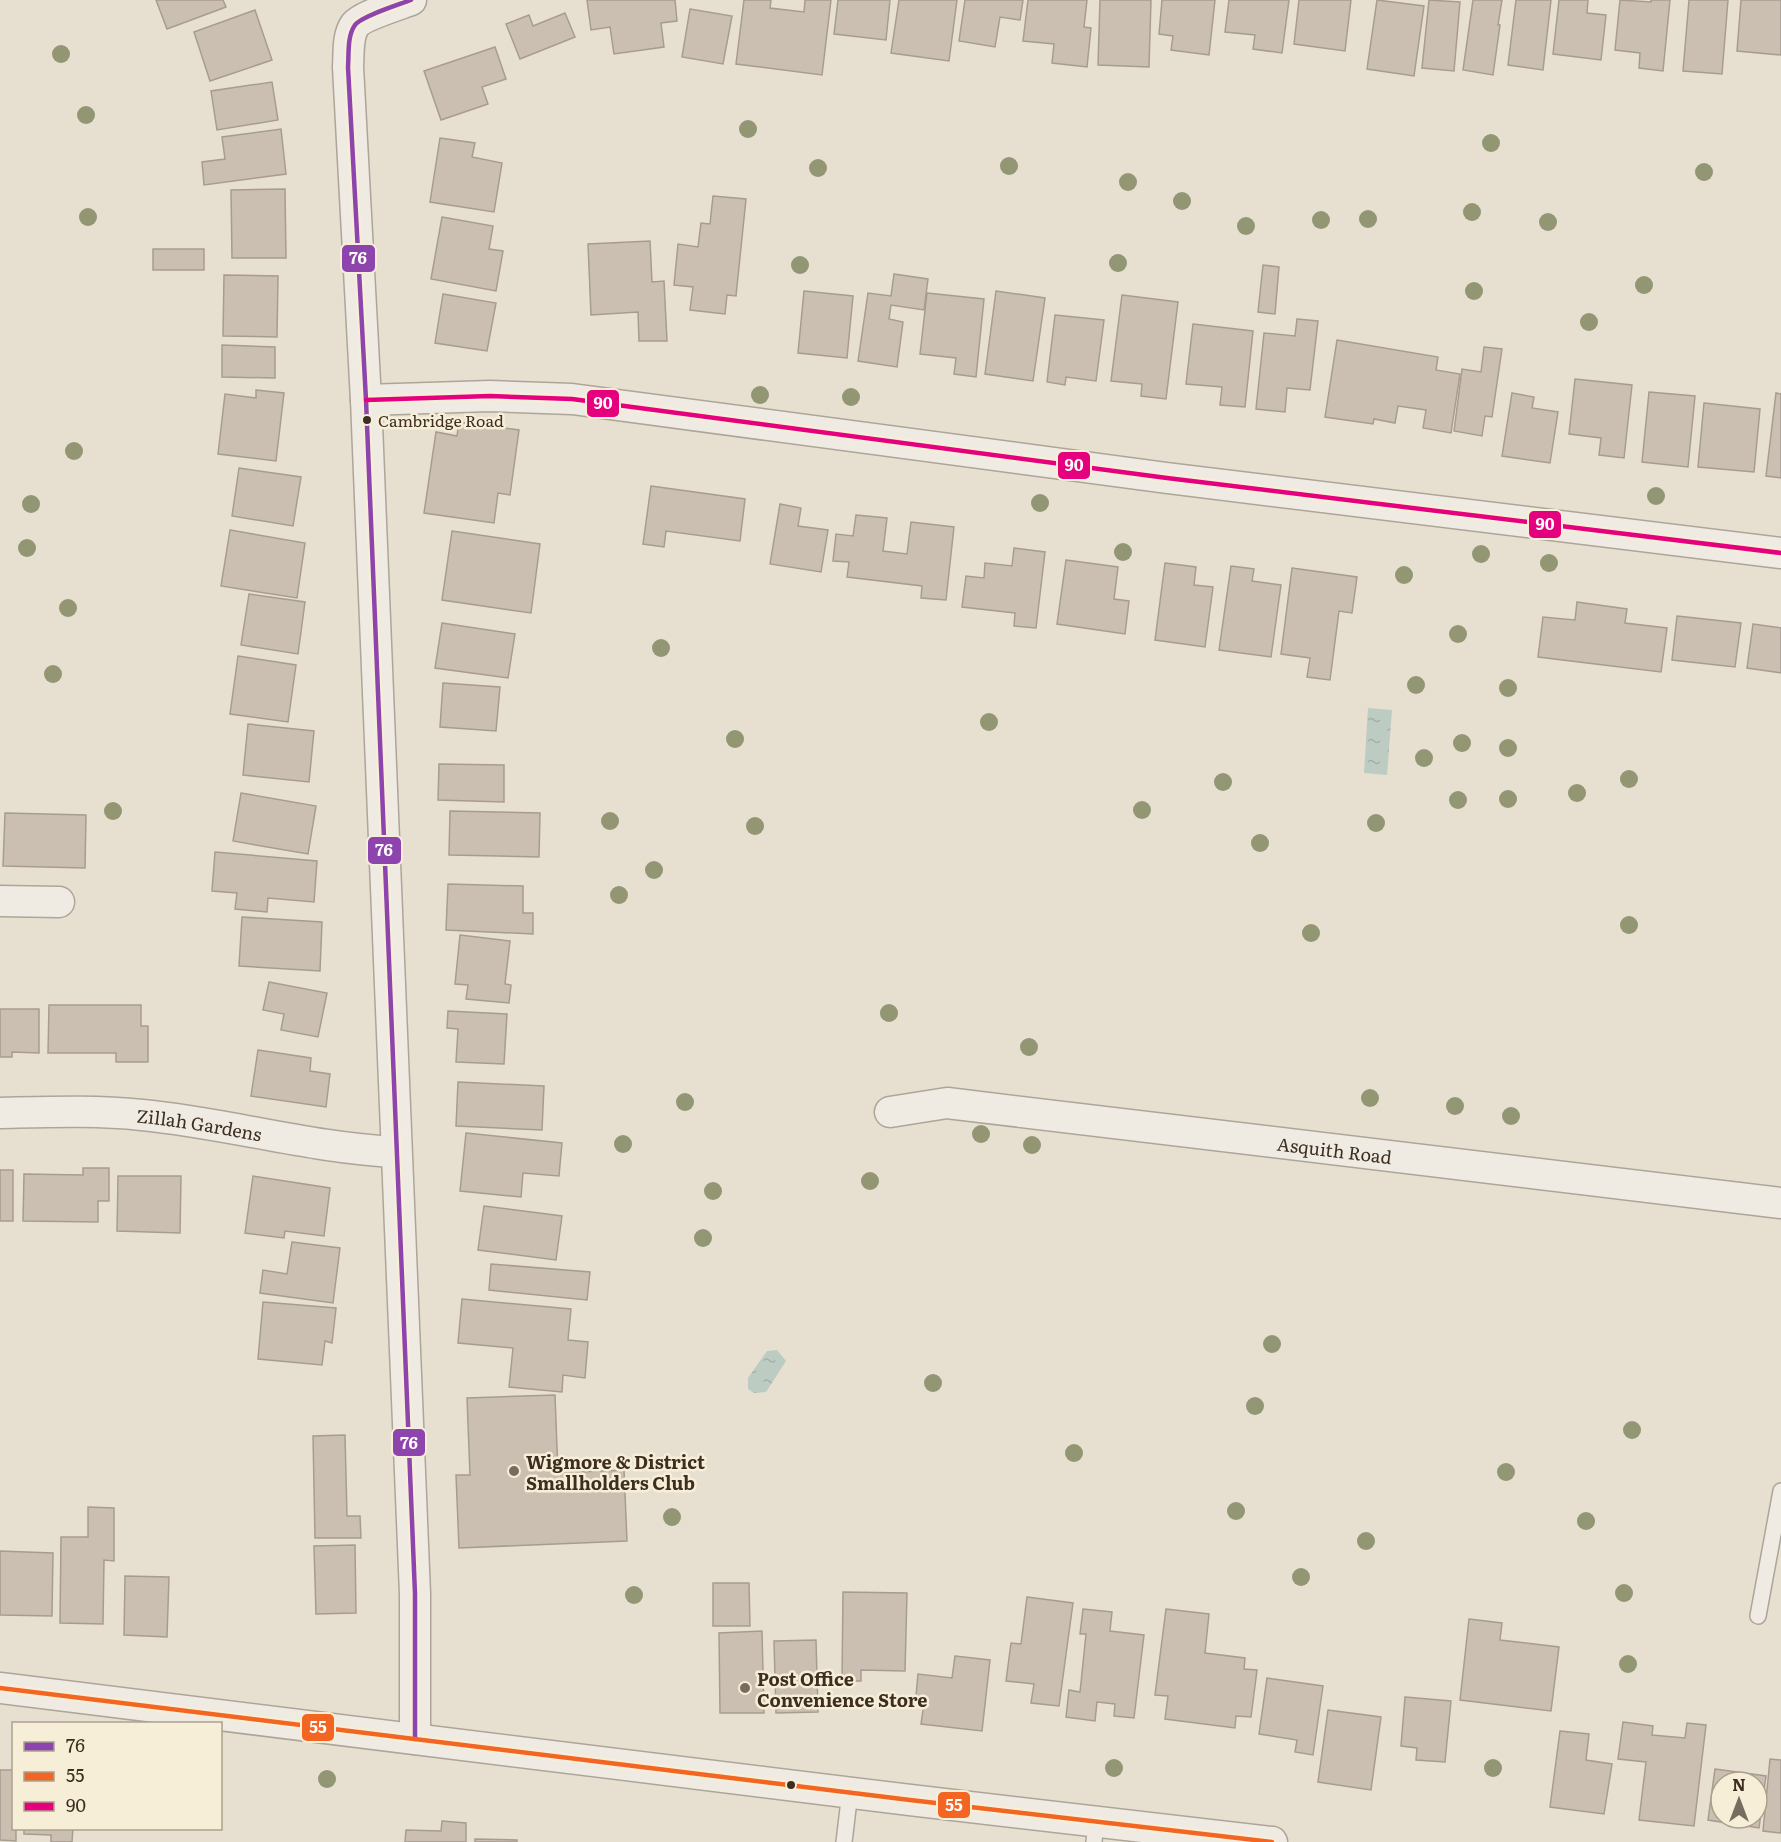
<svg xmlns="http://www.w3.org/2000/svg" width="1781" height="1842" viewBox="0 0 1781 1842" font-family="Literata,serif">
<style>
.water{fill:url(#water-ripples)}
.building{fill:#cbbfb2;stroke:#a89c90;stroke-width:1.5;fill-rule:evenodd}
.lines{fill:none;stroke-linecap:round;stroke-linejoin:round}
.service-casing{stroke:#ada599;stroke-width:18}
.minor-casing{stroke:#ada599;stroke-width:33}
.service{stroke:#efebe3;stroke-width:15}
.minor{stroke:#efebe3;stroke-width:30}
.bus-1-casing{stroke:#f7eed8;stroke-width:9}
.bus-2-casing{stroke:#f7eed8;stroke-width:9}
.bus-3-casing{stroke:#f7eed8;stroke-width:9}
.bus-1{stroke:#8e44ad;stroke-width:4.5}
.bus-2{stroke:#f26522;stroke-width:4.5}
.bus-3{stroke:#e5007d;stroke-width:4.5}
.tree{fill:#929673}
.bus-dot{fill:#3d2e20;stroke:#f7eed8;stroke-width:2}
.poi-dot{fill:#786c5e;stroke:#f7eed8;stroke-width:2}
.labels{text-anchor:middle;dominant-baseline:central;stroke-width:5;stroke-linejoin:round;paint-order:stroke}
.bus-label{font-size:16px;fill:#3d2e20;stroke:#f7eed8;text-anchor:start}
.street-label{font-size:18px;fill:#3d2e20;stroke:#f7eed8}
.poi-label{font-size:18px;font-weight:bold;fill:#3d2e20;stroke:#f7eed8;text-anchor:start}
.line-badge{stroke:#f7eed8;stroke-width:2}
.badge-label{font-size:16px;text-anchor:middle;font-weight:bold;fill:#fff}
</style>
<defs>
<pattern id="water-ripples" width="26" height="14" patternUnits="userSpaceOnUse" patternTransform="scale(1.5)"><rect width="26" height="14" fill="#bcccc2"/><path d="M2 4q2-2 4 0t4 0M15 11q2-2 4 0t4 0" fill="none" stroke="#a2b0a6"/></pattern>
</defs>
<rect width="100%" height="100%" fill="#e7e0d1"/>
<g class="water">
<polygon points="1368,708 1392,710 1387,775 1364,773"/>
<polygon points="777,1350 786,1361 766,1392 754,1393 748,1389 748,1378 767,1351"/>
</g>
<g class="building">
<polygon points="156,0 223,0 226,7 167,29"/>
<polygon points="587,0 675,0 677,21 661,23 664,47 614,54 610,27 591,30"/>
<polygon points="744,0 771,0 770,8 804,12 805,0 831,0 822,75 736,64"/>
<polygon points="838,0 890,0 886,40 834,34"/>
<polygon points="899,0 957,0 949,61 891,53"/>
<polygon points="965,0 1023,0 1020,20 1000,17 995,47 959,41"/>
<polygon points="1028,0 1087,0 1084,27 1091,28 1087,67 1052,63 1054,44 1023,41"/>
<polygon points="1100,0 1151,0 1149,67 1098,65"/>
<polygon points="1162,0 1215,0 1209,55 1171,50 1173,36 1159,34"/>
<polygon points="1229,0 1289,0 1282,53 1253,49 1255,35 1225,32"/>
<polygon points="1299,0 1351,0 1345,51 1294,44"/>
<polygon points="1377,0 1424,6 1414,76 1367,69"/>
<polygon points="1429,0 1460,2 1454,71 1422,68"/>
<polygon points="1473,0 1502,0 1498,25 1500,25 1493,75 1463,70"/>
<polygon points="1516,0 1551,0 1543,70 1508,65"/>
<polygon points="1559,0 1588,0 1587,13 1606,15 1601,60 1553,54"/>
<polygon points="1620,0 1651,2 1651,0 1670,0 1663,71 1639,68 1640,53 1615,50"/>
<polygon points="1689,0 1728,0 1722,74 1683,71"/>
<polygon points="1741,0 1781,0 1781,55 1737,51"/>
<polygon points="690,9 732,16 723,64 682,57"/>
<polygon points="255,10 272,60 210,81 194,32"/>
<polygon points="565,13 575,37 520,59 506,24 529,15 533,26"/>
<polygon points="495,47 506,79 482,87 488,104 441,120 424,71"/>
<polygon points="272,82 278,120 217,130 211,91"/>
<polygon points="281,129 286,174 204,185 202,162 225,159 222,137"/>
<polygon points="440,138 475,143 472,157 502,163 494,212 430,202"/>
<polygon points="285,189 286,258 232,258 231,190"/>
<polygon points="713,196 746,199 736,296 727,295 725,314 690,310 693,287 674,285 678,244 698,247 701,223 710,224"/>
<polygon points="442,217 493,226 489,249 503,251 496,291 431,279"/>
<polygon points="650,241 652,282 664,281 667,341 639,341 638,312 591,315 588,244"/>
<rect x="153" y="249" width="51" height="21"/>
<polygon points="1263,265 1279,267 1275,314 1258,312"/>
<polygon points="894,274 928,279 924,310 891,305 889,319 903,322 897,367 858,361 868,293 891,296"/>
<polygon points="224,275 278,276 277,337 223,336"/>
<polygon points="804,291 853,296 847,358 798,353"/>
<polygon points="996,291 1045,298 1033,381 985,374"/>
<polygon points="927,293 984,299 976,377 954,374 956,358 920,354"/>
<polygon points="443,294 496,303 487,351 435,343"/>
<polygon points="1122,295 1178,302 1166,399 1141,396 1142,384 1111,381"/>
<polygon points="1055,315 1104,320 1096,381 1066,377 1065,385 1047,382"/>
<polygon points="1297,319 1318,321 1310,390 1287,388 1285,412 1256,409 1264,333 1295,336"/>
<polygon points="1193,324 1253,331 1245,407 1220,405 1222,387 1186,384"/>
<polygon points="1337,340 1438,357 1436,370 1460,374 1451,433 1423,428 1426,410 1398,406 1395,423 1374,419 1373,424 1325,417"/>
<polygon points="222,345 275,347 275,378 222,377"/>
<polygon points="1484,347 1502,349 1492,417 1485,416 1482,436 1454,431 1462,369 1481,372"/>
<polygon points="1575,379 1632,385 1624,458 1599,455 1601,438 1569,434"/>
<polygon points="256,390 284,393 276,461 218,454 225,394 256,398"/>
<polygon points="1649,392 1695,396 1688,467 1642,462"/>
<polygon points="1512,393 1534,397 1532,408 1558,412 1550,463 1502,456"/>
<polygon points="1776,393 1781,394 1781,478 1766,476"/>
<polygon points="1704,403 1760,409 1754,472 1698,467"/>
<polygon points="459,422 519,430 510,495 498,493 494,523 424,513 436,432 457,436"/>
<polygon points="239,468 301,477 293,526 232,516"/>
<polygon points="651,486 745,499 740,541 666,531 664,547 643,544"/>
<polygon points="780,504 801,508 798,526 828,530 821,572 770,564"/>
<polygon points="856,515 887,518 883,551 907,554 911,522 954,527 946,600 921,598 922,586 847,577 849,562 833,561 836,534 853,536"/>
<polygon points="230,530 305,543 297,598 221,586"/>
<polygon points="452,531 540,544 531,613 442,600"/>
<polygon points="1014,548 1045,552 1036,628 1014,626 1015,613 962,607 966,576 984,578 985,563 1012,566"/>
<polygon points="1066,560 1118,567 1114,599 1129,601 1125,634 1057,624"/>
<polygon points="1165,563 1196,567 1194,585 1213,587 1205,647 1155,640"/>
<polygon points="1231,566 1254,569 1252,581 1281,585 1271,657 1219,650"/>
<polygon points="1292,568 1357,577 1352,613 1339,611 1330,680 1307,677 1310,658 1281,654"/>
<polygon points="249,594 305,602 298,654 241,645"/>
<polygon points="1577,602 1627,609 1625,623 1667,628 1661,672 1538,657 1543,617 1575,620"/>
<polygon points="1677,616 1741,623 1735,667 1672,660"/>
<polygon points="442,623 515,634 508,678 435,668"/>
<polygon points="1753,624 1781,628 1781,673 1747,668"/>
<polygon points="238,656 296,665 288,722 230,714"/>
<polygon points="443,683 500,687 496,731 440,727"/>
<polygon points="248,724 314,731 309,782 243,775"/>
<polygon points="439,764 504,765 504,802 438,800"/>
<polygon points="241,793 316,806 308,854 233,841"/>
<polygon points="450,811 540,813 539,857 449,855"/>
<polygon points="5,813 86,815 85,868 3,866"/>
<polygon points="215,852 317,861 314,902 268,898 267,912 235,909 237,893 212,891"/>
<polygon points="448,884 523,886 523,913 533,913 533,934 446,930"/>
<polygon points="242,917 322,922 320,971 239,966"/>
<polygon points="460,935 510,941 505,984 511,985 509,1003 466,999 468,985 455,984"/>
<polygon points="269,982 327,993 318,1037 281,1030 284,1014 263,1010"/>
<polygon points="49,1005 141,1005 141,1026 148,1026 148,1062 116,1062 116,1053 48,1053"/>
<polygon points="0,1009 39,1009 39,1053 12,1052 12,1057 0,1057"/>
<polygon points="448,1011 507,1014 504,1064 456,1062 458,1029 447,1028"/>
<polygon points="258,1050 311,1058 310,1071 330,1074 326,1107 251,1096"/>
<polygon points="458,1082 544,1086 542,1130 456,1126"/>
<polygon points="466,1133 562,1143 559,1176 523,1173 521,1197 460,1191"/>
<polygon points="83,1168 109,1168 109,1201 98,1201 98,1222 23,1221 24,1174 83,1175"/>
<rect x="0" y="1170" width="13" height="51"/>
<polygon points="118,1176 181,1176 180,1233 117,1231"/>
<polygon points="253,1176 330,1188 324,1236 285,1231 284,1238 245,1233"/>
<polygon points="484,1206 562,1216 556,1260 478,1250"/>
<polygon points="292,1242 340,1248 333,1303 260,1293 263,1270 287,1274"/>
<polygon points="491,1264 590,1272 587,1300 489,1290"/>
<polygon points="462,1299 571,1309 568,1340 588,1342 585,1378 563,1375 562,1392 509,1387 513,1348 458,1343"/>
<polygon points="263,1302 336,1308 332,1343 325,1341 322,1365 258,1359"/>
<polygon points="555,1395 558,1473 624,1470 627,1541 459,1548 456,1475 470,1475 467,1398"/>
<polygon points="345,1435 347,1516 360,1516 361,1538 315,1538 313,1436"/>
<polygon points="88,1507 114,1508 114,1561 104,1560 103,1624 60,1623 61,1537 88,1537"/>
<polygon points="355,1545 356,1613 316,1614 314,1546"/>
<polygon points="0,1551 53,1553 52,1616 0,1615"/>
<polygon points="125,1576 169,1577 167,1637 124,1635"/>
<polygon points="713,1583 749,1583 750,1626 713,1626"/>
<polygon points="843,1592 907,1593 905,1671 861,1670 861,1681 842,1681"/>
<polygon points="1027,1597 1073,1603 1059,1706 1031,1703 1034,1684 1006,1681 1011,1643 1021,1644"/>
<polygon points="1083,1609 1112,1612 1110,1631 1144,1635 1134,1718 1114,1716 1115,1704 1097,1702 1095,1721 1066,1717 1069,1690 1080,1692 1086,1634 1080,1634"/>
<polygon points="1166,1609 1209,1614 1205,1653 1245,1658 1244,1669 1257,1670 1251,1717 1236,1716 1235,1728 1165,1719 1168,1696 1155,1695"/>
<polygon points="1469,1619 1502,1623 1500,1640 1559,1647 1551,1711 1460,1700"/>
<polygon points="762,1631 764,1713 720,1713 719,1633"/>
<polygon points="816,1640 818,1712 776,1713 774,1641"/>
<polygon points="955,1656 990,1660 982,1731 921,1724 925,1697 916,1696 918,1674 952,1678"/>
<polygon points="1267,1678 1323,1686 1313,1755 1295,1752 1297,1740 1259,1734"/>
<polygon points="1405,1697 1451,1701 1445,1762 1416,1760 1417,1748 1401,1746"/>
<polygon points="1328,1710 1381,1717 1371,1790 1318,1782"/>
<polygon points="1623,1722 1653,1726 1652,1735 1685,1738 1687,1723 1706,1725 1694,1826 1639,1820 1646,1762 1618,1759"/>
<polygon points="1560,1731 1589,1734 1586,1760 1612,1764 1604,1814 1550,1807"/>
<polygon points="1770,1759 1781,1760 1781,1833 1763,1831"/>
<path d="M1715 1769 1766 1776 1759 1828 1708 1820ZM1721 1782H1757V1818H1721Z"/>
<polygon points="0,1770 14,1770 14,1828 16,1828 16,1841 0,1840"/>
<polygon points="442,1821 466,1823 466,1842 405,1842 406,1830 441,1831"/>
<polygon points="24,1828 73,1828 72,1842 51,1842 51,1835 24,1834"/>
<polygon points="475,1839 517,1840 517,1842 475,1842"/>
</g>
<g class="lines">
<g class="service-casing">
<g id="service">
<polyline points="1758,1616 1781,1491"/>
<polyline points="844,1842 850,1792"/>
<polyline points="1094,1842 1096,1821"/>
</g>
</g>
<g class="minor-casing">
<g id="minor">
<path d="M411 0C398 5 362 16 355 25 347 36 349 54 348 67L366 400 415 1594V1739"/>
<polyline points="366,400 490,396 572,399 1167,478 1781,553"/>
<polyline points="0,901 59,902"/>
<path id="s1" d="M890 1112 947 1103 1781 1203"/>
<path id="s2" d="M0 1113C47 1112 95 1110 142 1115 227 1123 310 1148 396 1152"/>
<polyline points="0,1688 910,1800 1272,1842"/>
</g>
</g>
<use href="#service" class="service"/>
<use href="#minor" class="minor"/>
<g class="bus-1-casing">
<path id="bus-1" d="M411 0C398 5 362 16 355 25 347 36 349 54 348 67L366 400 415 1594V1739"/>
</g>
<g class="bus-2-casing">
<polyline id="bus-2" points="0,1688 910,1800 1272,1842"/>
</g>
<g class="bus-3-casing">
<polyline id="bus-3" points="366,400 490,396 572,399 1167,478 1781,553"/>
</g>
<use href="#bus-1" class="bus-1"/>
<use href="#bus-2" class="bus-2"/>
<use href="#bus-3" class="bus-3"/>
</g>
<g class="tree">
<circle cx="61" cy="54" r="9"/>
<circle cx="86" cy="115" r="9"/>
<circle cx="748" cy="129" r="9"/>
<circle cx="1491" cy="143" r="9"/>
<circle cx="1009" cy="166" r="9"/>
<circle cx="818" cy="168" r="9"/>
<circle cx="1704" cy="172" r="9"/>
<circle cx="1128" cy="182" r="9"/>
<circle cx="1182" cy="201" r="9"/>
<circle cx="1472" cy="212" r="9"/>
<circle cx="88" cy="217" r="9"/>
<circle cx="1368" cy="219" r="9"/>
<circle cx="1321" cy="220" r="9"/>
<circle cx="1548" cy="222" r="9"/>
<circle cx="1246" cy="226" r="9"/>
<circle cx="1118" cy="263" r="9"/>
<circle cx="800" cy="265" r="9"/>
<circle cx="1644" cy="285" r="9"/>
<circle cx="1474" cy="291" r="9"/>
<circle cx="1589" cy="322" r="9"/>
<circle cx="760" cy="395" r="9"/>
<circle cx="851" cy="397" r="9"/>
<circle cx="74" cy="451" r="9"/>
<circle cx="1656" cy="496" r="9"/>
<circle cx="1040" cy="503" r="9"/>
<circle cx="31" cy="504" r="9"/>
<circle cx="27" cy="548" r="9"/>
<circle cx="1123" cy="552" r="9"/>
<circle cx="1481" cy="554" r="9"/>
<circle cx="1549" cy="563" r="9"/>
<circle cx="1404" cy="575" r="9"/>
<circle cx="68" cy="608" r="9"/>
<circle cx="1458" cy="634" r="9"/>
<circle cx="661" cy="648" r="9"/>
<circle cx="53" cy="674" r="9"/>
<circle cx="1416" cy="685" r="9"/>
<circle cx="1508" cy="688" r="9"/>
<circle cx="989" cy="722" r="9"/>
<circle cx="735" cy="739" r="9"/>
<circle cx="1462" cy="743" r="9"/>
<circle cx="1508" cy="748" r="9"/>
<circle cx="1424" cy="758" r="9"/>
<circle cx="1629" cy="779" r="9"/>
<circle cx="1223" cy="782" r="9"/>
<circle cx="1577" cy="793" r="9"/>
<circle cx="1508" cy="799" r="9"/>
<circle cx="1458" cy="800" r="9"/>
<circle cx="1142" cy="810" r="9"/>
<circle cx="113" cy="811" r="9"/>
<circle cx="610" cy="821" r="9"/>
<circle cx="1376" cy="823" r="9"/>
<circle cx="755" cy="826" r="9"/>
<circle cx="1260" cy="843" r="9"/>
<circle cx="654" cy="870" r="9"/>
<circle cx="619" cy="895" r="9"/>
<circle cx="1629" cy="925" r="9"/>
<circle cx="1311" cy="933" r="9"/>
<circle cx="889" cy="1013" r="9"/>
<circle cx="1029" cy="1047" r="9"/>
<circle cx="1370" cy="1098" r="9"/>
<circle cx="685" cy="1102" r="9"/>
<circle cx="1455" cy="1106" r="9"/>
<circle cx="1511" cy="1116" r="9"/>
<circle cx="981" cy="1134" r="9"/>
<circle cx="623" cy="1144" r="9"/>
<circle cx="1032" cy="1145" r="9"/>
<circle cx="870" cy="1181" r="9"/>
<circle cx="713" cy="1191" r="9"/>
<circle cx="703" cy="1238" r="9"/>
<circle cx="1272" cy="1344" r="9"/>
<circle cx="933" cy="1383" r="9"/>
<circle cx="1255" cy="1406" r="9"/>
<circle cx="1632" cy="1430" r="9"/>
<circle cx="1074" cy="1453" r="9"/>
<circle cx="1506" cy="1472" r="9"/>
<circle cx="1236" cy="1511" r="9"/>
<circle cx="672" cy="1517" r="9"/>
<circle cx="1586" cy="1521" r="9"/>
<circle cx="1366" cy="1541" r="9"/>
<circle cx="1301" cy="1577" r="9"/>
<circle cx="1624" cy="1593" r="9"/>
<circle cx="634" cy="1595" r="9"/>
<circle cx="1628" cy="1664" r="9"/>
<circle cx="1114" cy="1768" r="9"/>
<circle cx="1493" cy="1768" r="9"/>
<circle cx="327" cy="1779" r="9"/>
</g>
<g class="bus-dot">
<circle cx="367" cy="420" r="5"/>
<circle cx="791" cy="1785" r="5"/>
</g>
<g class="poi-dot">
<circle cx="514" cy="1471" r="6"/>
<circle cx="745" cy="1688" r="6"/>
</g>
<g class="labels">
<g class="bus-label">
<text x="378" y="420">Cambridge Road</text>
</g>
<g class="street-label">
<text stroke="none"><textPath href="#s2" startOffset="200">Zillah Gardens</textPath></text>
<text stroke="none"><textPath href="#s1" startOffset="448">Asquith Road</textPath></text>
</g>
<g class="poi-label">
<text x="526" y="1461">Wigmore &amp; District<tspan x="526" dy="21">Smallholders Club</tspan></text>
<text x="757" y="1678">Post Office<tspan x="757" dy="21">Convenience Store</tspan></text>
</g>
</g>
<g class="line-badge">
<rect x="341" y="244" width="35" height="29" rx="6" fill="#8e44ad"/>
<rect x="586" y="389" width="34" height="29" rx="6" fill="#e5007d"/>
<rect x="1057" y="451" width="34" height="29" rx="6" fill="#e5007d"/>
<rect x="1528" y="510" width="34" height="29" rx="6" fill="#e5007d"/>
<rect x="367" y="836" width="35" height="29" rx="6" fill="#8e44ad"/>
<rect x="392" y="1428" width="34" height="29" rx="6" fill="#8e44ad"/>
<rect x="301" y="1713" width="34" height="29" rx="6" fill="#f26522"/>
<rect x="937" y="1791" width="34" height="28" rx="6" fill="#f26522"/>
</g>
<g class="badge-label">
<text x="358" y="264">76</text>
<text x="603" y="409">90</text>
<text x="1074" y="471">90</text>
<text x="1545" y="530">90</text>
<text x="384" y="856">76</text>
<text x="409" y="1449">76</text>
<text x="318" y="1733">55</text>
<text x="954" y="1811">55</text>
</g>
<rect x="12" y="1722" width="210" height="108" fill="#f7eed8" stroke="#ada18e" stroke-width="1.5"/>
<rect x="24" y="1742" width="30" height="9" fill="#8e44ad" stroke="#ada18e" stroke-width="1.5"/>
<text x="66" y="1752" font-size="18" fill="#3d2e20">76</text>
<rect x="24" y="1772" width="30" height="9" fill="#f26522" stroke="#ada18e" stroke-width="1.5"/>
<text x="66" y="1782" font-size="18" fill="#3d2e20">55</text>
<rect x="24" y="1802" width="30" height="9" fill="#e5007d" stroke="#ada18e" stroke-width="1.5"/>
<text x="66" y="1812" font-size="18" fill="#3d2e20">90</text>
<g transform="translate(1739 1800)"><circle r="28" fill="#f7eed8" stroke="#ada18e" stroke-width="1.5"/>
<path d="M0-4.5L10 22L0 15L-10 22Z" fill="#786c5e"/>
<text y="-9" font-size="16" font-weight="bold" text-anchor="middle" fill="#3d2e20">N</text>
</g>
</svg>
